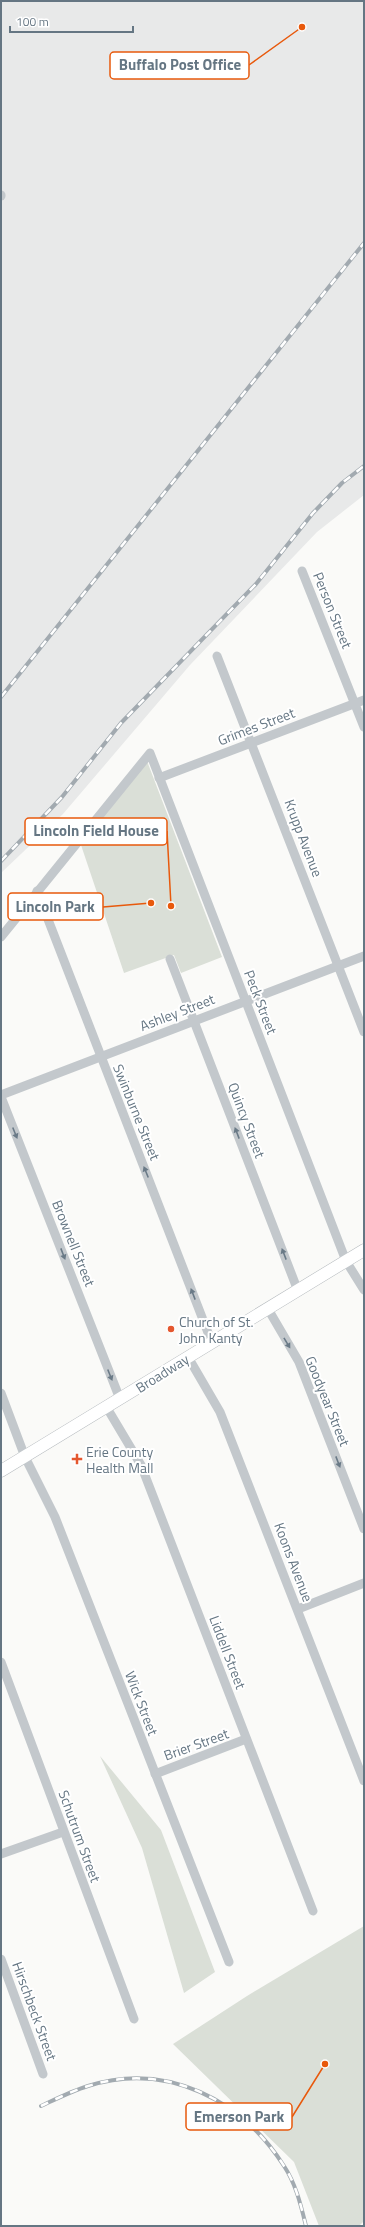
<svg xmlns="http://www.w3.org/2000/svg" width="365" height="2227" viewBox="0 0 365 2227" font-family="'Titillium Web',sans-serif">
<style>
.built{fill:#e8e9e9}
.green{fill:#dadfd7}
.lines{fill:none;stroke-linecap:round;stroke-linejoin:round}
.major-casing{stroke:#b5babe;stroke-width:13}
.minor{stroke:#c3c8cc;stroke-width:9}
.major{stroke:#fff;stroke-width:12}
.rail-casing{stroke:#a2aab0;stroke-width:4}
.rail{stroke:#fff;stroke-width:2.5;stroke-dasharray:8;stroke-linecap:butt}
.oneway{fill:#6a7a87}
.poi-dot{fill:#e4572e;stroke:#fff;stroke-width:1.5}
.labels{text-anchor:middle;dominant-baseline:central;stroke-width:4;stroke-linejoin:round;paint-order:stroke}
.street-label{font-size:14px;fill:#657683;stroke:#fff}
.poi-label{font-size:14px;fill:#657683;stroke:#fff;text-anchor:start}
.leader{fill:none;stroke:#e8590c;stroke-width:1.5}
.callout-dot{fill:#e8590c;stroke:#fff;stroke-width:1.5}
.callout{fill:#fff;stroke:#e8590c;stroke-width:1.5}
.callout-label{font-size:15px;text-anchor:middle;font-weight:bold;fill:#657683}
</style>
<rect width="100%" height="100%" fill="#fafaf8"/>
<polygon class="built" points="1,1 364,1 364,495 317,532 190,665 63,814 1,873"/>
<g class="green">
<polygon points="147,761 222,957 181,973 174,955 124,973 81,845"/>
<polygon points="100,1756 161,1830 215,1972 184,1993 142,1848"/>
<polygon points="364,1926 364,2221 359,2226 319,2226 294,2162 173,2044 247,1996"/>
</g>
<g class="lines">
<g class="major-casing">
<polyline id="major" points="1,1471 364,1250"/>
</g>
<g class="minor">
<polyline points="1,195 1,196"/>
<polyline points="302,571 364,727"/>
<polyline points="217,656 364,1032"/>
<polyline points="159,778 364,700"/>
<polyline points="37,891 212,1343"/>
<polyline points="1,937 150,753 346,1261 364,1290"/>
<polyline points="170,959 298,1291"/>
<polyline points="1,1095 364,956"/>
<polyline points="1,1097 120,1399"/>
<polyline points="268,1309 299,1362 364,1529"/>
<polyline points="188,1357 220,1412 364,1781"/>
<polyline points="1,1393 25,1457 55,1517 229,1962"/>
<polyline points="107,1408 141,1465 313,1911"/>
<polyline points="298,1609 364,1583"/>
<polyline points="1,1662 134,2019"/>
<polyline points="155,1774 246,1739"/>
<polyline points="1,1854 63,1832"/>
<polyline points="1,1959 43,2074"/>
</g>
<use href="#major" class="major"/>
<g class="rail-casing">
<g id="rail">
<polyline points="1,697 364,243"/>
<polyline points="1,861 62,797 121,723 256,584 313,513 342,483 364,466"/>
<path d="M41 2106C56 2099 72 2091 88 2086 167 2061 242 2100 284 2166 296 2184 301 2206 306 2226"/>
</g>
</g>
<use href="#rail" class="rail"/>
</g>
<defs><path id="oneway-solid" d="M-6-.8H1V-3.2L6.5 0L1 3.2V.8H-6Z"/></defs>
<g class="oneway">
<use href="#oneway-solid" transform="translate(15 1133) rotate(68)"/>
<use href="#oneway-solid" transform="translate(237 1133) rotate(-111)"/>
<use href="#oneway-solid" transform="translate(146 1172) rotate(-112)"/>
<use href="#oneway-solid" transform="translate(63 1254) rotate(69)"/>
<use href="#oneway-solid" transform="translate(284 1254) rotate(-111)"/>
<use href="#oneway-solid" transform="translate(193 1294) rotate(-111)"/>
<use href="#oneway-solid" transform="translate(287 1343) rotate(59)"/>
<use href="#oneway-solid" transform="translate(110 1375) rotate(68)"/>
<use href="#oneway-solid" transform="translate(338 1462) rotate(69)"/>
</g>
<g class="poi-dot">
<circle cx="171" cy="1329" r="4"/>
<path d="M75 1453h4v4h4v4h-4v4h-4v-4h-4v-4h4z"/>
</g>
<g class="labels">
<g class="street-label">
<text transform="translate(333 610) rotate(68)">Person Street</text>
<text transform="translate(256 726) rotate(-21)">Grimes Street</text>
<text transform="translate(304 838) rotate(69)">Krupp Avenue</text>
<text transform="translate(261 1002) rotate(69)">Peck Street</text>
<text transform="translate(177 1012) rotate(-21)">Ashley Street</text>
<text transform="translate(137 1112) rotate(68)">Swinburne Street</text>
<text transform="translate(247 1120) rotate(69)">Quincy Street</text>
<text transform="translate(74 1243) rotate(68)">Brownell Street</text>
<text transform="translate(162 1373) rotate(-32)">Broadway</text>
<text transform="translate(328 1401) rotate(68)">Goodyear Street</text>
<text transform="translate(294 1562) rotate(69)">Koons Avenue</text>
<text transform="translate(228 1652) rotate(69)">Liddell Street</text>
<text transform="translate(142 1703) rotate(69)">Wick Street</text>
<text transform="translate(196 1744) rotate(-20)">Brier Street</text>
<text transform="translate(80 1836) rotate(70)">Schutrum Street</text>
<text transform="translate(35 2011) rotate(70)">Hirschbeck Street</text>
</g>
<g class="poi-label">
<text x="179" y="1321">Church of St.<tspan x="179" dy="16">John Kanty</tspan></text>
<text x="86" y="1451">Erie County<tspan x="86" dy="16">Health Mall</tspan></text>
</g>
</g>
<path class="leader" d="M302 27L249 65M171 906L167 831M151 903L103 907M325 2064L292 2117"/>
<g class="callout-dot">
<circle cx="302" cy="27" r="4"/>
<circle cx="171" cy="906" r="4"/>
<circle cx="151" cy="903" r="4"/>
<circle cx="325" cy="2064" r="4"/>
</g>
<g class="callout">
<rect x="110" y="52" width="139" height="27" rx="4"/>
<rect x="25" y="818" width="142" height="27" rx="4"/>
<rect x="8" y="893" width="95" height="27" rx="4"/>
<rect x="186" y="2103" width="106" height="27" rx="4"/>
</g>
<g class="callout-label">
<text x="180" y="70">Buffalo Post Office</text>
<text x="96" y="836">Lincoln Field House</text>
<text x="55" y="912">Lincoln Park</text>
<text x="239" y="2122">Emerson Park</text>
</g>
<rect width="365" height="2227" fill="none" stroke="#657683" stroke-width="4"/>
<path d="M10 26v6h123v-6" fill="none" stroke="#657683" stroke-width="2"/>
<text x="16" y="26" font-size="12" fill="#657683" stroke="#ffffff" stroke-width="3" paint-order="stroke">100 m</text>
</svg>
